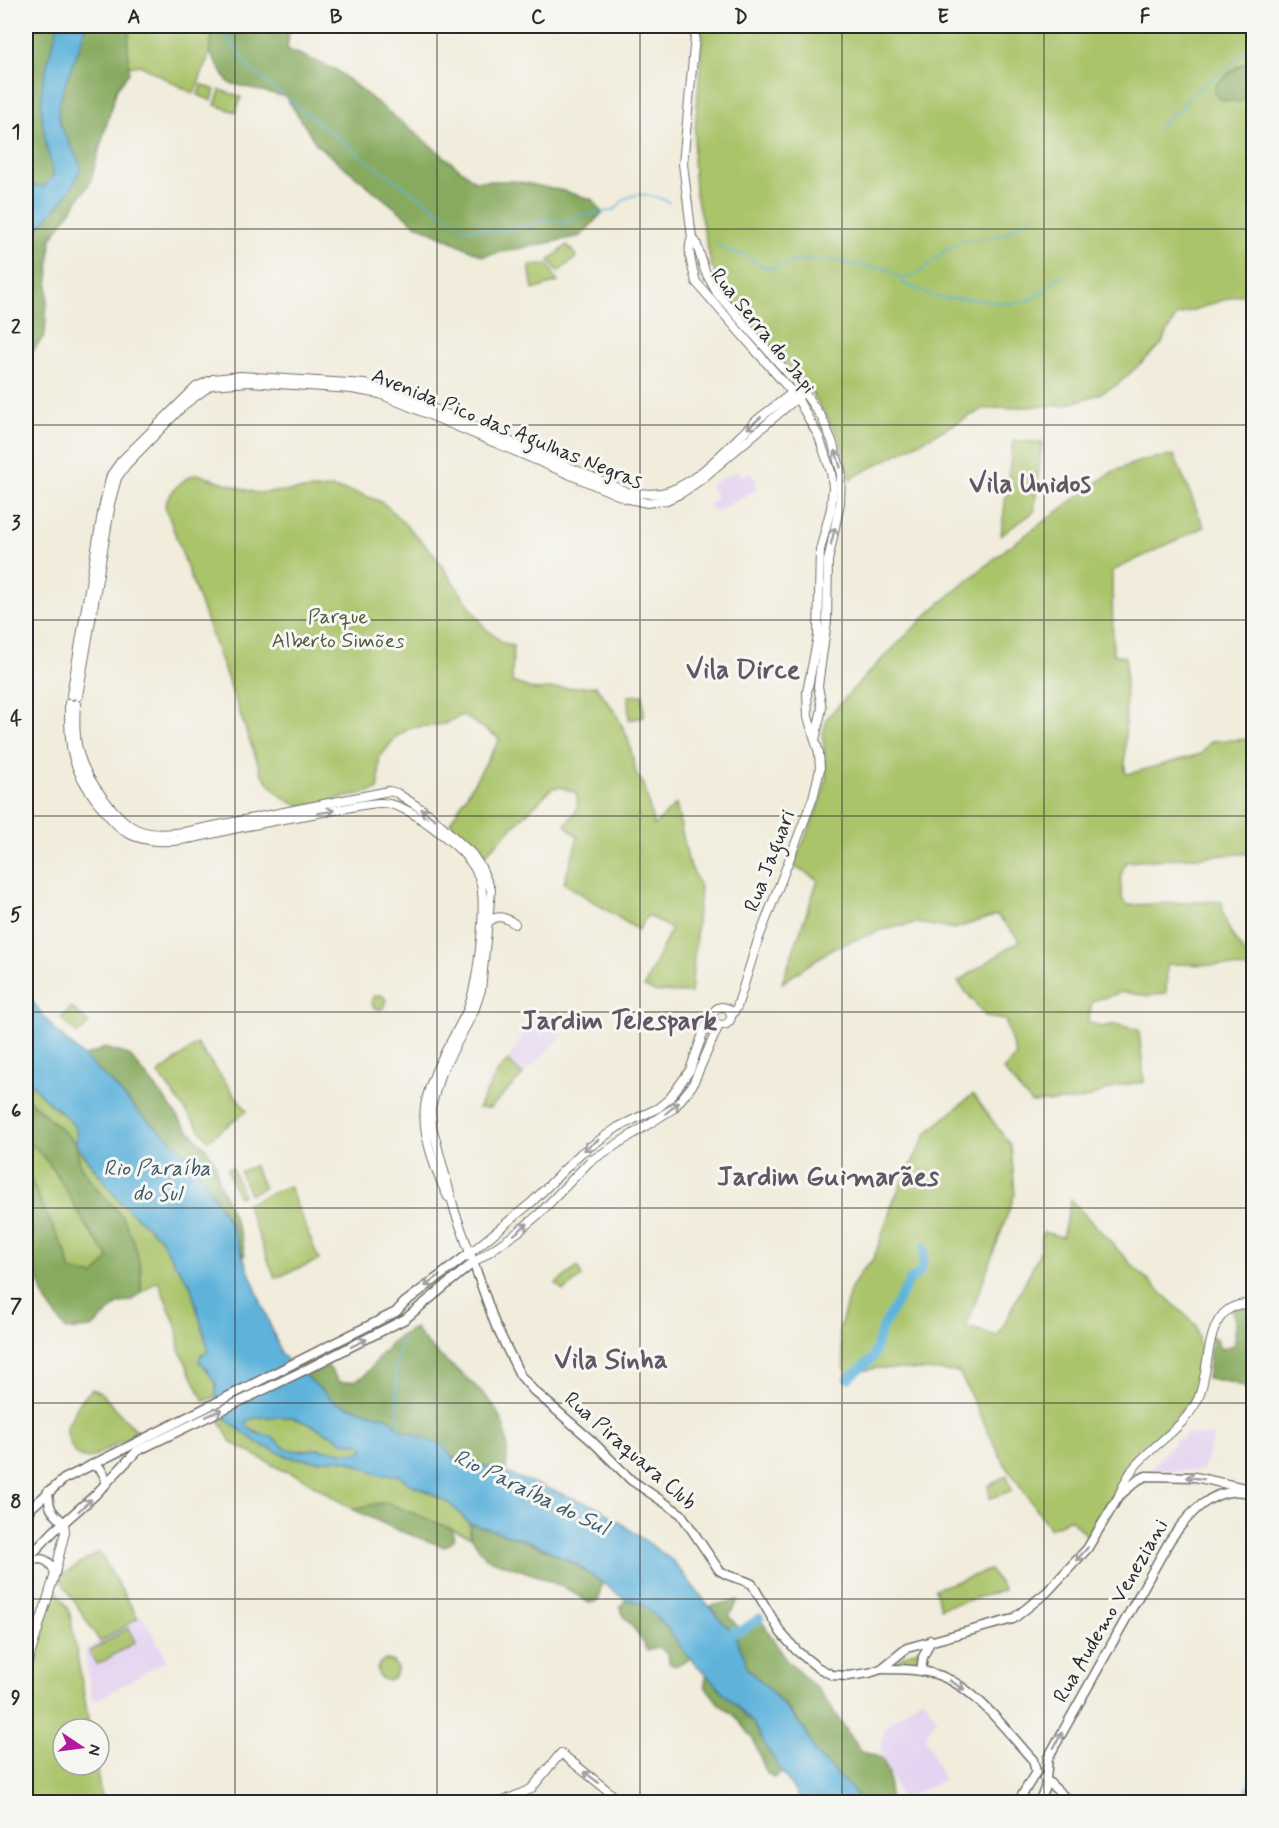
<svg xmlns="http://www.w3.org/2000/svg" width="1279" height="1828" viewBox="0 0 1279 1828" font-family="Mynerve,sans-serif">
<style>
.built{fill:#e5d3f1}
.green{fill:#aac46b;stroke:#6a784b;stroke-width:1.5}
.forest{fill:#87aa5f;stroke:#596a45;stroke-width:1.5;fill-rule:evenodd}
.water{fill:#5fb3db;stroke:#456f83;stroke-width:1.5;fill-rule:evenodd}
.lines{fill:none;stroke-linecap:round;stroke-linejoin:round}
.stream{stroke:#5fb3db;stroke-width:1.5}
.river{stroke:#5fb3db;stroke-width:9}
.tertiary-casing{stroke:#706f69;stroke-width:10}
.secondary-casing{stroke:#706f69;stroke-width:11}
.tertiary{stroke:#fff;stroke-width:8}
.secondary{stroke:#fff;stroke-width:8}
.oneway{stroke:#a0a0a0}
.grid{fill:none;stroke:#2b2b2b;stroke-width:1.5;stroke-opacity:0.55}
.labels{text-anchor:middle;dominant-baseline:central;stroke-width:6;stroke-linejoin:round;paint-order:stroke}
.street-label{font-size:21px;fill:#2b2b2b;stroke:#f6f6f2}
.park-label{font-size:21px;fill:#51593e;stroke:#f6f6f2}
.water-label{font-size:22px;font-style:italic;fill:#3d5b69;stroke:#f6f6f2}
.district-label{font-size:27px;font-weight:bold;fill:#625664;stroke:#f6f6f2}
.neatline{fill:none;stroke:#2b2b2b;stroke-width:2}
.grid-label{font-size:20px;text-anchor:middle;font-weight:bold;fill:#2b2b2b}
</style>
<rect width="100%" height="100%" fill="#f6f6f2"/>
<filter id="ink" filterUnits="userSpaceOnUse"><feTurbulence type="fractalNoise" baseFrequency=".0167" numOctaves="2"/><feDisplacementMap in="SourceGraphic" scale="12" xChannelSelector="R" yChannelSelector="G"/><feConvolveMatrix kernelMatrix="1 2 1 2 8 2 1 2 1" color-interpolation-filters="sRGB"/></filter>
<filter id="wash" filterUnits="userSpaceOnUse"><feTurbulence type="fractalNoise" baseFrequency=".008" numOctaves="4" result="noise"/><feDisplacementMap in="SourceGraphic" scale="24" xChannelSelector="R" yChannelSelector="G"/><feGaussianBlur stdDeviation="1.35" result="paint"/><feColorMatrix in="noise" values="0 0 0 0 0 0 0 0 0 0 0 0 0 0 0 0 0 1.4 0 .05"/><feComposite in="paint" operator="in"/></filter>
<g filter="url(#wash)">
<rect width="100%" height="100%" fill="#f1ecdb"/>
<g class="built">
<polygon points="737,471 742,477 750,472 756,480 756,490 713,513 708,504 717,499 710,485"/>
<polygon points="534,1016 563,1035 523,1075 508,1060"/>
<polygon points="1185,1434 1214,1436 1202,1471 1150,1470 1177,1439 1182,1439"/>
<polygon points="142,1615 166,1657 165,1661 95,1701 92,1699 84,1651"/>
<polygon points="923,1697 937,1719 925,1736 943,1780 901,1800 880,1750 883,1734 889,1723"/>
</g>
<g class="green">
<polygon points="130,26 214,26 208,58 194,94 140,65 129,67 128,42"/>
<polygon points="703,26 1253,26 1253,292 1235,296 1176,316 1161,345 1117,385 1097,395 1065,405 983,409 850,479 839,437 808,387 724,293 711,263 695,190 693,158"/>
<polygon points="201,84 215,90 212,101 198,95"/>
<polygon points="220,90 241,97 236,112 215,105"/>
<polygon points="567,245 577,257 558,272 549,260"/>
<polygon points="548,264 558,282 533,290 529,265"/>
<polygon points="1013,441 1042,442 1034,512 1001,535"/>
<path d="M1174 455 1204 527 1114 570 1112 572 1113 654 1126 657 1125 772 1128 774 1201 754 1211 741 1253 739V853L1126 862C1119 875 1120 886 1123 901L1129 905 1222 901C1222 927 1239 945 1253 965V970L1220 965 1167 964 1166 993 1148 996 1123 992 1092 1001 1088 1022 1102 1027 1115 1024 1139 1030 1144 1082 1120 1085 1082 1100 1031 1103 1003 1070 1016 1056 1005 1020 986 1017 958 982 1020 940 997 915 954 929 916 923 882 930 833 948 782 983 818 880 793 866 821 801 826 779 823 734 827 718 868 673 934 608 1006 549 1112 472 1143 460Z"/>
<path d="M197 474 256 493 332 488 358 493 379 501 388 507 432 552 485 628 503 643 513 646 512 682 535 690 596 686 615 712 628 738 637 776 644 784 654 826 676 804 688 860 700 887 691 993 655 992 644 987 671 929 648 915 638 930 564 883 578 837 565 825C574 815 581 807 576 793L561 787 552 788 482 858 450 823 500 739 463 715 444 724 410 728 396 737 379 758V786L377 790C364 793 308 807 299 805 282 801 270 786 261 772L165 506C168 493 184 477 197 474Z"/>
<polygon points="643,695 644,717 629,720 628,696"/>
<circle cx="379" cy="1002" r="7"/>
<polygon points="71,1007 89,1023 78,1034 61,1018"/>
<polygon points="197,1044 247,1111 208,1140 158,1074"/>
<polygon points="508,1061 523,1075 490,1108 478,1108 498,1071"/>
<path d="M26 1078C34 1087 43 1098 52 1106 64 1115 81 1125 76 1143L26 1097Z"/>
<polygon points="973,1094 1011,1146 1015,1194 966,1327 998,1336 1039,1254 1043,1232 1062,1237 1071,1200 1135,1268 1196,1325 1201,1358 1200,1382 1190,1402 1132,1462 1088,1538 1070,1518 1050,1529 1002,1460 959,1372 877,1368 846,1374 839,1331 851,1288 861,1272 874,1258 894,1199 927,1133"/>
<path d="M30 1143C55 1164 68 1196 85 1224 93 1236 102 1247 110 1258L94 1276 70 1270 67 1254 52 1226 26 1170Z"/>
<polygon points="76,1145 120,1202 161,1239 173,1261 190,1284 208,1348 204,1365 216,1384 216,1397 204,1401 179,1349 177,1328 158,1281 141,1293 141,1270 122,1216 100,1193 80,1166"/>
<polygon points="254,1166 264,1188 250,1194 240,1172"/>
<polygon points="232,1167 243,1195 238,1197 227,1169"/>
<polygon points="289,1186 319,1260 275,1278 246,1204"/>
<polygon points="578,1267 582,1277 563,1291 556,1283"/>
<path d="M92 1389 101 1393 138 1433 89 1459C70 1456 70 1443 66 1428L80 1402Z"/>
<path d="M224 1415 227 1420 259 1444 289 1457 316 1461 337 1459 349 1461 379 1475H398L410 1484 427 1491 450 1504 469 1523 471 1537 385 1502 352 1509 299 1476 282 1470 231 1442C226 1435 224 1427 219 1419Z"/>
<path d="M257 1417H291L314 1426 344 1442 361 1444 364 1450C352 1458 331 1450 317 1449 308 1449 299 1452 289 1450 282 1448 280 1442 274 1439 264 1432 254 1435 246 1425V1422Z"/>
<polygon points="1007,1475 1012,1491 990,1498 988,1486"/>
<polygon points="99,1552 138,1618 100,1642 59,1577"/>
<polygon points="990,1570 1004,1590 941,1608 935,1589"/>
<polygon points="54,1587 69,1609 90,1729 63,1729 63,1765 96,1765 102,1802 26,1802 26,1689"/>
<polygon points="128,1628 135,1642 97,1665 89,1652"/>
<polygon points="919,1649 914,1666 893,1666 901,1657"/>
<circle cx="387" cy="1670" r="10"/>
</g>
<g class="forest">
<polygon points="26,26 130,26 128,42 129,73 117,88 90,183 51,239 45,335 26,359"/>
<polygon points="214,26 290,26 287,49 336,70 475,181 515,181 564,191 593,200 602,213 581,236 483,256 414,223 317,145 286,97 229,83 209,52"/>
<polygon points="1253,59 1253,96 1239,102 1221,100 1214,91 1215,85 1236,68"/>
<polygon points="105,1048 129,1055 166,1100 183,1124 205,1147 215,1162 219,1182 242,1238 245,1255 243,1256 230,1224 193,1162 166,1136 139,1113 112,1083 82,1057"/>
<path d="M26 1098 76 1143 80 1166 100 1193 122 1216 134 1241 141 1270V1293L132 1300 118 1304 92 1328 66 1330 45 1300 26 1239ZM30 1143C55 1164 68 1196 85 1224 93 1236 101 1247 109 1258L94 1276 70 1270 67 1254 52 1226 26 1170Z"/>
<polygon points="1237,1308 1253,1308 1253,1391 1233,1383 1207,1378 1212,1336 1217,1340 1220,1349 1233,1345 1236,1325 1232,1310"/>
<path d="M415 1328C440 1368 497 1385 506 1436 509 1448 506 1462 506 1473L453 1458 441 1445 399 1429 391 1419 335 1402 305 1376 328 1366 339 1382C368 1383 368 1368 384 1351 393 1340 402 1333 415 1328Z"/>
<polygon points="385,1502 452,1529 454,1540 445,1547 397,1530 352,1509"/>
<path d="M469 1523C519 1537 560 1552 602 1583L598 1601 589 1603 571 1591 538 1576 486 1558 471 1537Z"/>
<path d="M626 1600C652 1598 675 1642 691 1658L675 1666 669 1663 668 1654 658 1647 646 1650C640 1629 625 1625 620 1607Z"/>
<polygon points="738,1600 729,1616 741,1631 760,1618 786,1660 820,1692 861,1751 882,1758 889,1774 889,1802 860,1802 854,1792 815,1753 805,1730 788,1709 746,1667 745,1658 733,1632 720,1620 710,1606"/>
<polygon points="705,1673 753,1723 781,1772 774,1778 766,1772 754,1741 734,1715 719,1704 705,1686"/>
<polygon points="1253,1774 1253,1802 1242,1802 1251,1776"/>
</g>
<g class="water">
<path d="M58 26H85C82 53 54 96 59 119 62 133 75 152 81 166 73 194 48 217 28 239L26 246V190L29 185 44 187 54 174C45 147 40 119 42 90 44 69 53 46 58 26Z"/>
<path d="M26 994 55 1030 112 1083 139 1113 166 1136 193 1162 230 1224 282 1355 335 1402 391 1419 399 1429 442 1445 453 1458 506 1473 600 1508 673 1561 720 1620 733 1632 745 1658 746 1668 769 1689 805 1730 815 1753 854 1792 860 1802H802L769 1752 753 1723 686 1654 665 1625 642 1604 634 1600H626L579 1566 544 1548 527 1540 469 1523 450 1504 427 1491 410 1484 398 1475H379L349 1461 337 1459 316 1461 289 1457 259 1444 227 1420 216 1397V1384L204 1365 199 1362 201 1355 208 1352V1348L190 1284 173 1261 161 1239 120 1202 76 1144C80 1126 66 1116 53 1106 43 1098 34 1087 26 1078ZM257 1417H291L314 1426 344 1442 361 1444 364 1450 354 1453 317 1449 302 1451 290 1450 285 1448 271 1436 255 1433 246 1425V1422Z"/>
</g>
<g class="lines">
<g class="stream">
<path d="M224 26 223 30 251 70 365 159 464 228 499 231 537 224 543 219 563 224C581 212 582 216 601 213 606 212 611 210 616 209 628 189 650 193 669 202"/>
<polyline points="1157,130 1171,115 1182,109 1188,97 1223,71 1254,44"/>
<polyline points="715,242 728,251 742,254 764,267 776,268 799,261 815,259 837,261 867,267 888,269 901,279 904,284 939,298 974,299 1013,304 1025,302 1045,290 1058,277 1063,277"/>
<polyline points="901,279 913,276 923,270 942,253 962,241 999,236 1018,226 1031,216"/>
<path d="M399 1429C399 1400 390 1365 403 1338"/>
</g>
<g class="river">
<polyline points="848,1379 873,1358 881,1330 910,1280 920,1272 924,1260 924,1247"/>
<polyline points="727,1643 733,1632 741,1631 760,1618"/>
<polyline points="1246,1802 1254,1778"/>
</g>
</g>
</g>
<g filter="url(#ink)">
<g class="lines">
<g class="tertiary-casing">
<g id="tertiary">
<path d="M696 26 683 164 692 238C686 250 693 269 696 282L797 398 819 437 831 472 833 487 831 508 820 550 818 636 807 692 808 717 819 753 820 769 813 798 757 943 737 1007 732 1015"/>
<polyline points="692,238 696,242 705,271 717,293 801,388 822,418 832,441 841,471 840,503 828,561 827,621 818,686 822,708 815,740"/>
<path d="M104 504 111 475 121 461 196 387 213 379 241 376 365 384 407 397 627 492C641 493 656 496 669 491 701 480 731 443 756 421 770 409 786 399 800 386"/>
<polyline points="110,504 117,478 126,465 184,405 211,385 249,382 352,389 380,394 625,498 647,503 667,500 682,493 702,479 804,392"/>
<polyline points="71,695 103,508"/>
<polyline points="78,696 110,509"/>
<path d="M69 703C69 748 70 767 99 804 108 814 115 826 127 833 161 851 203 835 238 828 272 821 306 815 341 809 354 807 368 803 381 803 403 803 427 823 444 836 458 847 473 861 479 877 488 900 478 988 467 1011 452 1042 431 1071 425 1106 421 1131 436 1174 448 1197"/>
<path d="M76 704C73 744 78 766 104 799 129 831 142 838 184 832L389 791 397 793 429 814 472 854 481 867 491 890 481 990 474 1011 440 1075 431 1108 432 1126 455 1212 470 1253 532 1202 581 1153 618 1127 658 1108 670 1098 690 1070 706 1025 713 1018"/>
<path d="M487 924C496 913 505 917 515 924"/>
<circle cx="722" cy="1016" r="9"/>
<polyline points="473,1263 518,1232 539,1214 589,1162 674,1108 692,1086 719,1025"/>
<path d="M1119 1495C1123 1486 1127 1478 1132 1470 1151 1445 1184 1429 1198 1399 1213 1365 1201 1300 1254 1304"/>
<polyline points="26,1669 54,1577 65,1532 64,1523"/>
<polyline points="501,1802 531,1789 561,1753 607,1790 620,1802"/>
</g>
</g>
<g class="secondary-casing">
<g id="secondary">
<polyline points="91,1465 100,1468 105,1477 105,1485"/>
<path d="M48 1491C49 1510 51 1511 64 1523"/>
<path d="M26 1518 32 1507 64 1479 396 1312 404 1303 470 1253 495 1324 520 1375 533 1390 592 1441 631 1480 681 1514 719 1570C729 1578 741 1578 752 1584L781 1633 797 1651 817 1667 832 1675 848 1676 869 1673 881 1669 907 1648 1013 1619 1047 1592 1087 1549 1119 1496 1138 1480 1146 1476 1195 1477 1254 1490"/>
<polyline points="26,1560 54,1531 95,1495 137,1451 307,1369 405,1319 473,1263"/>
<path d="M26 1561C40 1557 50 1558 55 1573"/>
<path d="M882 1669C902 1669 922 1669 941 1676 977 1689 1008 1733 1033 1760L1036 1772 1018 1802"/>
<polyline points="921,1671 923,1657 931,1640"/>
<polyline points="1044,1778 1070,1802"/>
<path d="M1039 1802 1045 1789 1048 1758 1170 1540C1188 1515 1211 1487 1245 1492"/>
<polyline points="1047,1802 1052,1801 1065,1802"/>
</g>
</g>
<use href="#tertiary" class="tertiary"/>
<use href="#secondary" class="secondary"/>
</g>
<defs><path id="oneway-shaft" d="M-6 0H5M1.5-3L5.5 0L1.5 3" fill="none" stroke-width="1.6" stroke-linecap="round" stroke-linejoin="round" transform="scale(1.5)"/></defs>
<g class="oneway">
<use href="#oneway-shaft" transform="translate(754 423) rotate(139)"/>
<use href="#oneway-shaft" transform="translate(838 459) rotate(-107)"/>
<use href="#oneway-shaft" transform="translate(833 536) rotate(-76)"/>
<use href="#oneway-shaft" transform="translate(326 812) rotate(-9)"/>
<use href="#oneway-shaft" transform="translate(428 814) rotate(-143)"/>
<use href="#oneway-shaft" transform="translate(672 1108) rotate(-41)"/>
<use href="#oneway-shaft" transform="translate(591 1145) rotate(144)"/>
<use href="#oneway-shaft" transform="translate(521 1229) rotate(-39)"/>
<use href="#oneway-shaft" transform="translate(432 1281) rotate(143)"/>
<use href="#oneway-shaft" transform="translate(359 1343) rotate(-26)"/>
<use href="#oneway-shaft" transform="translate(214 1413) rotate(-25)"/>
<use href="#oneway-shaft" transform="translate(1195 1478) rotate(-172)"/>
<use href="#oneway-shaft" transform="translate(85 1505) rotate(-43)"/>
<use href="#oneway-shaft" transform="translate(1082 1554) rotate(131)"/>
<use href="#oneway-shaft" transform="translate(957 1685) rotate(31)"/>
<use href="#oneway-shaft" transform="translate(1058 1740) rotate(-62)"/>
<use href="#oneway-shaft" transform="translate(591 1777) rotate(-142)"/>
</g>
</g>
<path class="grid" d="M235 26V1802M437 26V1802M640 26V1802M842 26V1802M1044 26V1802M26 229H1254M26 425H1254M26 620H1254M26 816H1254M26 1012H1254M26 1208H1254M26 1403H1254M26 1599H1254"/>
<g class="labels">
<g class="street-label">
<text transform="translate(763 331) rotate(51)">Rua Serra do Japi</text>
<text transform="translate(507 429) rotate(22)">Avenida Pico das Agulhas Negras</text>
<text transform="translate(770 861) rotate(-69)">Rua Jaguari</text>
<text transform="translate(630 1451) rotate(41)">Rua Piraquara Club</text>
<text transform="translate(1111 1611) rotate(-60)">Rua Audemo Veneziani</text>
</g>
<g class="park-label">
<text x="338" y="617">Parque<tspan x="338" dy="24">Alberto Simões</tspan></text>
</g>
<g class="water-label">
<text x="157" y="1169">Rio Paraíba<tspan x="157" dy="25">do Sul</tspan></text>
<text transform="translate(531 1493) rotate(26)">Rio Paraíba do Sul</text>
</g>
<g class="district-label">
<text x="1030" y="484">Vila Unidos</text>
<text x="743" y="670">Vila Dirce</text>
<text x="619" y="1021">Jardim Telespark</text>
<text x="828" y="1177">Jardim Guimarães</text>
<text x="611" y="1360">Vila Sinha</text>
</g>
</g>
<rect width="1279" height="1828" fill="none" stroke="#f6f6f2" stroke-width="66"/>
<g transform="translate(81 1747) rotate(103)"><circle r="28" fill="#f6f6f2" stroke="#a5a5a2" stroke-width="1.5"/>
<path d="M0-4.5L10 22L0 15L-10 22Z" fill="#b5179e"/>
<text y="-9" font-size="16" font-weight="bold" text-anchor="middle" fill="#2b2b2b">N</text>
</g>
<rect x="33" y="33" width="1213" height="1762" class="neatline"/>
<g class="grid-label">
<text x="134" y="23">A</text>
<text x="336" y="23">B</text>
<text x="538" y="23">C</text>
<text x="741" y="23">D</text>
<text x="943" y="23">E</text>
<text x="1145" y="23">F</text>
<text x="16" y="138">1</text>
<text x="16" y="333">2</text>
<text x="16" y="529">3</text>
<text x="16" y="725">4</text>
<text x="16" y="921">5</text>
<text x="16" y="1117">6</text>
<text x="16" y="1312">7</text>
<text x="16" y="1508">8</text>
<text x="16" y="1704">9</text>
</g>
</svg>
